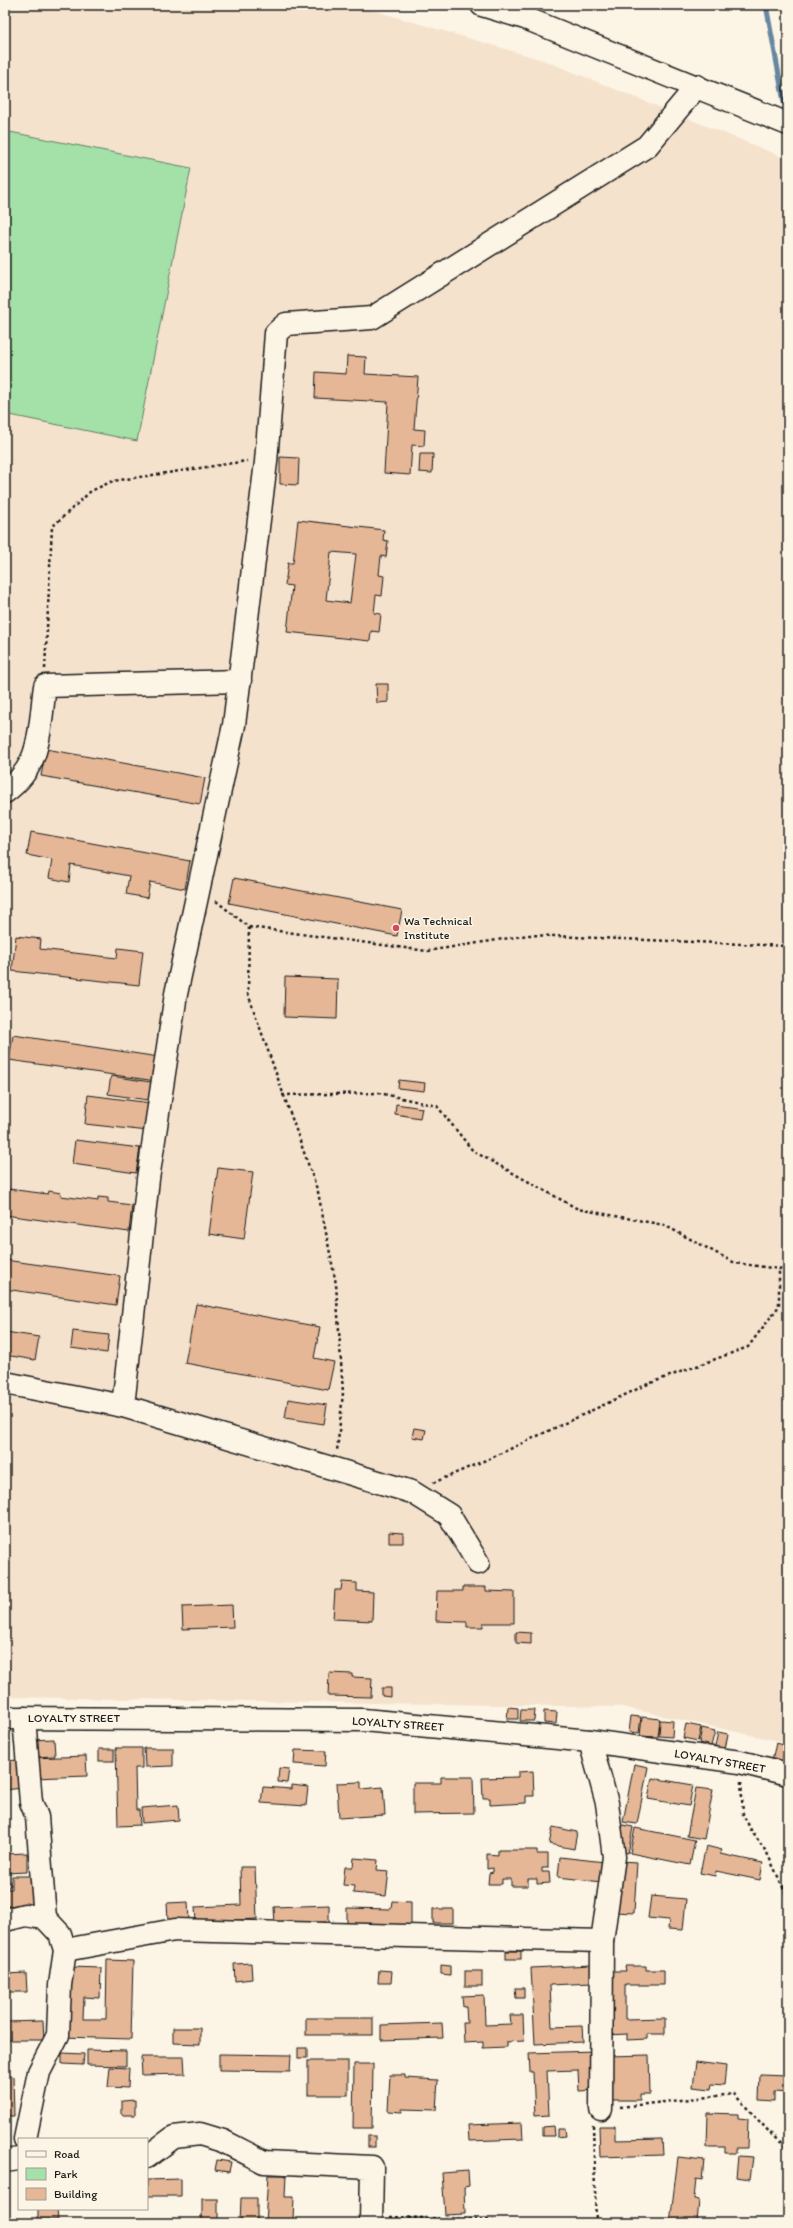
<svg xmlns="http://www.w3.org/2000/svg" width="793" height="2228" viewBox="0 0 793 2228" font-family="Itim,sans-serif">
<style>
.built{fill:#f5e2cd}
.green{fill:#a3e1a8;stroke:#607e62}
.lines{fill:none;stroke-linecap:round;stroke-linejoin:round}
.stream{stroke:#66879f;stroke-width:5}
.building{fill:#e5b796;stroke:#1c1c1c;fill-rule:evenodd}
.minor-casing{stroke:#1c1c1c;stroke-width:25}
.path{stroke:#1c1c1c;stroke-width:2.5;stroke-dasharray:3 3;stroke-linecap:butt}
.minor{stroke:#fcf5e5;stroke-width:22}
.poi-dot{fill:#d1495b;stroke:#fcf5e5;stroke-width:1.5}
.labels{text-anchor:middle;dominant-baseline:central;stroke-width:3;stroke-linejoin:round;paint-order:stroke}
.poi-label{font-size:12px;fill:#1c1c1c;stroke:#fcf5e5;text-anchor:start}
.street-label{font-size:12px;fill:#1c1c1c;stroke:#fcf5e5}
</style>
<rect width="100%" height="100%" fill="#fcf5e5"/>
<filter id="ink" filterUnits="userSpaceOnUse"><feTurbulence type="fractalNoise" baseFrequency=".025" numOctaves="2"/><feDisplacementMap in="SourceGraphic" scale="8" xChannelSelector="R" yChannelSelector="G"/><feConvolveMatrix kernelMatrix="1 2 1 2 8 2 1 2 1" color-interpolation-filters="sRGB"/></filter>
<g filter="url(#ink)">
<polygon class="built" points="5,5 355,5 543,60 788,159 788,1743 622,1707 5,1697"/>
<polygon class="green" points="5,131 191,168 137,441 5,414"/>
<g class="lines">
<g class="stream">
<polyline points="766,5 784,102"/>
<polyline points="787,140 788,142"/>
</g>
</g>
<g class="building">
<polygon points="347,356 366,357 365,374 418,377 414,429 425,430 424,446 412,445 410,475 384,473 388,402 315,398 316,372 346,374"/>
<polygon points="420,454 433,454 432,473 419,472"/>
<polygon points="280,457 299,458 298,485 280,484"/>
<path d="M298 520 384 530 383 540 388 541 386 557 381 556 379 575 384 576 382 596 376 595 374 613 381 614 379 632 371 631 370 641 287 632 292 586 285 585 288 563H293ZM331 552 356 554 350 603 326 600Z"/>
<polygon points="376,684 388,684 388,702 377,703"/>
<polygon points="46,749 205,778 200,804 41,776"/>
<polygon points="31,832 190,861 185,889 150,882 147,898 126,894 129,876 71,865 69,882 49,878 52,860 27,855"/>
<polygon points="234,878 402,910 397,936 229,903"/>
<polygon points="16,936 41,939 40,949 117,958 118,948 143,951 139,985 12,971"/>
<polygon points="285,977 338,979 337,1019 284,1017"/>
<polygon points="13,1035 159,1057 156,1081 9,1060"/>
<polygon points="111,1076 157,1083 154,1101 108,1094"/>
<polygon points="399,1080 425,1083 424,1091 398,1088"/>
<polygon points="88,1095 151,1103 148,1131 85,1124"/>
<polygon points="396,1104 422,1108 420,1118 395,1114"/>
<polygon points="75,1140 140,1148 136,1173 72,1164"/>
<polygon points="218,1168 253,1172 244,1239 209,1234"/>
<polygon points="8,1189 48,1194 49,1191 61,1193 61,1196 98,1201 98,1197 108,1198 108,1202 132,1205 129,1232 5,1215"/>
<polygon points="5,1260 120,1276 116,1305 5,1289"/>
<polygon points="196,1304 320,1327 314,1358 334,1362 328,1390 185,1363"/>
<polygon points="73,1331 109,1335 107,1353 71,1348"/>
<polygon points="5,1332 39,1337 35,1360 5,1355"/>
<polygon points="288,1399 327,1405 324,1424 285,1418"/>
<polygon points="414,1428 426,1430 424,1439 412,1437"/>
<polygon points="389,1532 403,1533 403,1543 389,1543"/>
<polygon points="342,1582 357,1583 357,1591 373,1592 372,1621 333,1619 335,1590 341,1590"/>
<polygon points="463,1587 486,1587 486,1591 514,1592 514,1623 483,1623 483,1627 467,1627 467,1622 436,1621 437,1591 463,1591"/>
<polygon points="232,1605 233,1627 183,1629 182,1607"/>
<polygon points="516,1632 531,1633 531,1644 516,1643"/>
<polygon points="329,1673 352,1674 352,1677 372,1678 371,1697 328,1696"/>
<polygon points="382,1688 391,1688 391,1697 382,1696"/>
<polygon points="508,1707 518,1708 518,1719 507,1719"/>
<polygon points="521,1710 535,1710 534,1721 520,1721"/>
<polygon points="544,1711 557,1712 556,1724 544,1723"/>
<polygon points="631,1716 641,1717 639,1733 629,1732"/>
<polygon points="642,1717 660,1719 658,1737 640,1736"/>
<polygon points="660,1720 673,1721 672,1737 659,1736"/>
<polygon points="686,1724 701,1727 698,1741 683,1738"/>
<polygon points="702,1728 715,1731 711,1746 699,1743"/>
<polygon points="718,1732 728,1734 725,1749 715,1746"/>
<polygon points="54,1739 55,1756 33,1757 32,1740"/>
<polygon points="776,1743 788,1746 788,1763 772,1760"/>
<polygon points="116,1748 142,1748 142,1768 135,1768 136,1810 139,1810 140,1825 118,1826"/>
<polygon points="144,1748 173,1748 173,1766 145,1767"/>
<rect x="99" y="1749" width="15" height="12"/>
<polygon points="295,1750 326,1751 325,1766 294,1764"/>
<polygon points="86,1756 87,1776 34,1778 33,1758"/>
<polygon points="19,1760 22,1788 5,1790 5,1761"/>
<polygon points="634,1764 648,1767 637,1824 623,1822"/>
<polygon points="279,1768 289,1769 287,1783 278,1782"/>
<polygon points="533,1771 534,1796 526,1796 526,1803 490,1805 490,1798 483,1798 482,1778 518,1777 518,1772"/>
<polygon points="441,1777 473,1777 474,1813 413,1814 413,1783 441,1783"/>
<polygon points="652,1778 693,1785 689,1806 648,1799"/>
<polygon points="361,1782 361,1789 383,1787 385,1815 339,1818 337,1783"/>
<polygon points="292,1785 308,1787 306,1806 261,1803 263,1787 292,1789"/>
<polygon points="696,1788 713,1790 704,1839 687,1836"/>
<polygon points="178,1805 179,1820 142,1823 141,1808"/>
<polygon points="623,1825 633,1827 628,1853 618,1851"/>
<polygon points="553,1827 577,1832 574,1849 549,1844"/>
<polygon points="635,1828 695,1840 690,1865 630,1853"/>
<polygon points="706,1846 722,1850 720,1854 763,1863 760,1880 716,1871 715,1876 700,1873"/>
<polygon points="498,1850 537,1850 537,1854 548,1854 548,1868 542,1868 542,1872 549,1872 550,1883 537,1884 537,1879 528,1879 528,1886 511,1886 511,1879 502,1879 502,1884 488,1884 489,1873 493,1872 493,1868 487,1869 487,1854 498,1855"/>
<polygon points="27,1853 27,1872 5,1873 5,1854"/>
<polygon points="560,1857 605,1862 602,1882 558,1877"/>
<polygon points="354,1858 378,1860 377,1870 389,1871 386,1896 353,1893 354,1886 343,1885 345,1867 353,1867"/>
<polygon points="619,1861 637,1862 634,1913 615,1912"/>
<polygon points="240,1867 255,1867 257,1919 196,1922 195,1907 241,1905"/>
<polygon points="12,1876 33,1876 33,1904 5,1906 5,1877 11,1885 6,1889 12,1889"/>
<polygon points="651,1896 686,1899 683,1930 668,1929 669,1920 648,1918"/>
<polygon points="392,1901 411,1902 411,1925 347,1924 347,1908 391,1909"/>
<polygon points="188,1902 189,1920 168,1921 167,1903"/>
<polygon points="329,1905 329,1922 275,1924 274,1907"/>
<rect x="433" y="1909" width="20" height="14"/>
<rect x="506" y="1951" width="15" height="8"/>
<polygon points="107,1960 133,1961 131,2039 61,2037 69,1967 101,1968 100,1998 84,1997 83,2019 106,2019"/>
<polygon points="251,1963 252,1979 235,1981 234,1964"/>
<polygon points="441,1965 450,1966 450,1975 441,1974"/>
<polygon points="591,1965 592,1983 550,1985 552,2027 582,2026 583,2042 535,2044 531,1968"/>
<polygon points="625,1966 646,1966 646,1970 664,1970 664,1985 625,1985 625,2019 665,2018 665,2034 647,2034 647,2039 627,2040 627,2034 609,2035 608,1971 626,1971"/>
<polygon points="379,1970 392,1971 391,1983 378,1983"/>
<rect x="465" y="1971" width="17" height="15"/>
<polygon points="26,1973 27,1992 5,1992 5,1974"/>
<polygon points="515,1988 524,1988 524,1998 516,1998"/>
<polygon points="484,1995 485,2025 511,2024 510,2015 523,2015 524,2041 506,2042 506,2047 483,2048 483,2042 464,2043 463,2023 467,2023 466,2007 463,2007 462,1996"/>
<rect x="306" y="2018" width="67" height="17"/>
<polygon points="43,2021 44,2040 5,2040 5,2022"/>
<polygon points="442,2023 443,2038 381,2040 381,2025"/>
<polygon points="173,2028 200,2028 200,2044 173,2043"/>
<rect x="298" y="2048" width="9" height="10"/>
<polygon points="87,2050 126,2051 126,2066 87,2065"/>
<polygon points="595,2051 597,2090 579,2091 578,2070 547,2071 549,2115 535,2116 533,2072 530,2072 529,2053"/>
<polygon points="62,2053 84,2054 83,2065 62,2064"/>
<polygon points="219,2054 291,2055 290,2071 219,2070"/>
<polygon points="649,2055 650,2094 640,2094 640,2100 608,2100 607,2056"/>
<polygon points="141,2057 184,2057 185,2074 142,2075"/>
<rect x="308" y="2061" width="40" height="34"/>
<polygon points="696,2062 726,2066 724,2085 712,2084 711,2089 693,2087"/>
<polygon points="354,2064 373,2064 372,2128 353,2128"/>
<polygon points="110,2067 129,2068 128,2088 108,2087"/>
<polygon points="760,2074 788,2075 788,2093 774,2092 774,2101 759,2100"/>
<polygon points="390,2075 405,2075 405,2078 438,2080 436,2110 402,2109 402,2112 388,2111"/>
<polygon points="5,2076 13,2076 14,2116 5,2116"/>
<polygon points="135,2100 135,2115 122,2115 122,2101"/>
<polygon points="708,2113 738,2114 738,2118 748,2119 747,2148 736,2148 736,2153 725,2153 725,2147 707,2147"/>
<polygon points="522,2123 523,2139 469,2141 468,2125"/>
<polygon points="553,2126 554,2136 543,2136 543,2127"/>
<polygon points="599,2126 615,2126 615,2140 662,2139 663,2155 600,2157"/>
<polygon points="557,2129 565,2129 566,2136 557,2137"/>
<rect x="368" y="2136" width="7" height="11"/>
<polygon points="738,2156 753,2157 750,2179 736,2177"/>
<polygon points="678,2157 704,2160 702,2180 696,2179 694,2199 699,2200 697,2223 670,2223"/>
<polygon points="217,2160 231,2162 229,2172 215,2170"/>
<polygon points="468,2171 469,2186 464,2187 465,2214 445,2215 442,2173"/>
<polygon points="268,2175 286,2175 285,2197 294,2197 293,2221 265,2223"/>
<polygon points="181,2179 181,2196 147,2196 147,2180"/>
<polygon points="241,2198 257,2198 257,2223 240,2223"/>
<rect x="202" y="2199" width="16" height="24"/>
<polygon points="38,2209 57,2209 58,2220 38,2220"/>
<polygon points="46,2221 46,2223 5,2223 5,2222"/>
</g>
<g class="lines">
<g class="minor-casing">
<g id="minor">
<polyline points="482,5 525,18 788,124"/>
<path d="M5 792C43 765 39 728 45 686L240 681"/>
<polyline points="5,1383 123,1406 148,1179 176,994 234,725 266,462 276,333 286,324 372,318 647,146 697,86"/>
<polyline points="123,1406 412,1492 449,1515 478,1563"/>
<polyline points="5,1718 363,1720 590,1741 740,1762 788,1774"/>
<polyline points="24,1718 31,1802 37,1817 45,1918"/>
<polyline points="590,1741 607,1803 614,1857 602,1941 601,2109"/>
<polyline points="5,1920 25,1915 45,1918 60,1934 65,1950 60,1985 58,2035 39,2072 25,2139"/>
<polyline points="65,1950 175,1930 602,1941"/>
<polyline points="147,2157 174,2137 200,2134 223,2141 264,2162 372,2167 371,2223"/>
<polyline points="5,2161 19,2159"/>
</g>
</g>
<g class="path">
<polyline points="45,669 52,527 91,491 113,481 247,461"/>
<polyline points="216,901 249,927 248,994 318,1192 336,1284 343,1393 337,1451"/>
<polyline points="249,927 427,951 529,935 788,946"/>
<polyline points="282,1095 379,1093 437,1106 473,1151 578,1209 664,1225 735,1263 779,1269 788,1266"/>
<polyline points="433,1483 495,1456 648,1384 748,1347 779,1306 779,1269"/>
<polyline points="741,1782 743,1814 751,1830 767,1853 788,1898"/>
<polyline points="620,2107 734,2094 774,2137 788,2148"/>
<polyline points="593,2125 596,2223"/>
<polyline points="390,2217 488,2220 499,2223"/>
</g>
<use href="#minor" class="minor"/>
</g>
</g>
<circle class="poi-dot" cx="396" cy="928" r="4"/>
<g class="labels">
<g class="poi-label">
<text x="404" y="921">Wa Technical<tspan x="404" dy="14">Institute</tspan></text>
</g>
<g class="street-label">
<text x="74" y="1718">LOYALTY STREET</text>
<text transform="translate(398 1724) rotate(4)">LOYALTY STREET</text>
<text transform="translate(720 1761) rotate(10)">LOYALTY STREET</text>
</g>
</g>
<rect width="793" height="2228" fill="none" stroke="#fcf5e5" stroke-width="20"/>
<rect x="10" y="10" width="773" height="2208" fill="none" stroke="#1c1c1c" stroke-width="1.5" filter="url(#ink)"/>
<rect x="18" y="2138" width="130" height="72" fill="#fcf5e5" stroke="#a29e95"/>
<rect x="26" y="2151" width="20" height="6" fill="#fcf5e5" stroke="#a29e95"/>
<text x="54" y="2158" font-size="12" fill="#1c1c1c">Road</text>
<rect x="26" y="2168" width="20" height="12" fill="#a3e1a8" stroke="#a29e95"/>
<text x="54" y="2178" font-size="12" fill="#1c1c1c">Park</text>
<rect x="26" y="2188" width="20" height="12" fill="#e5b796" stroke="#a29e95"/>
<text x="54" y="2198" font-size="12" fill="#1c1c1c">Building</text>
</svg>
